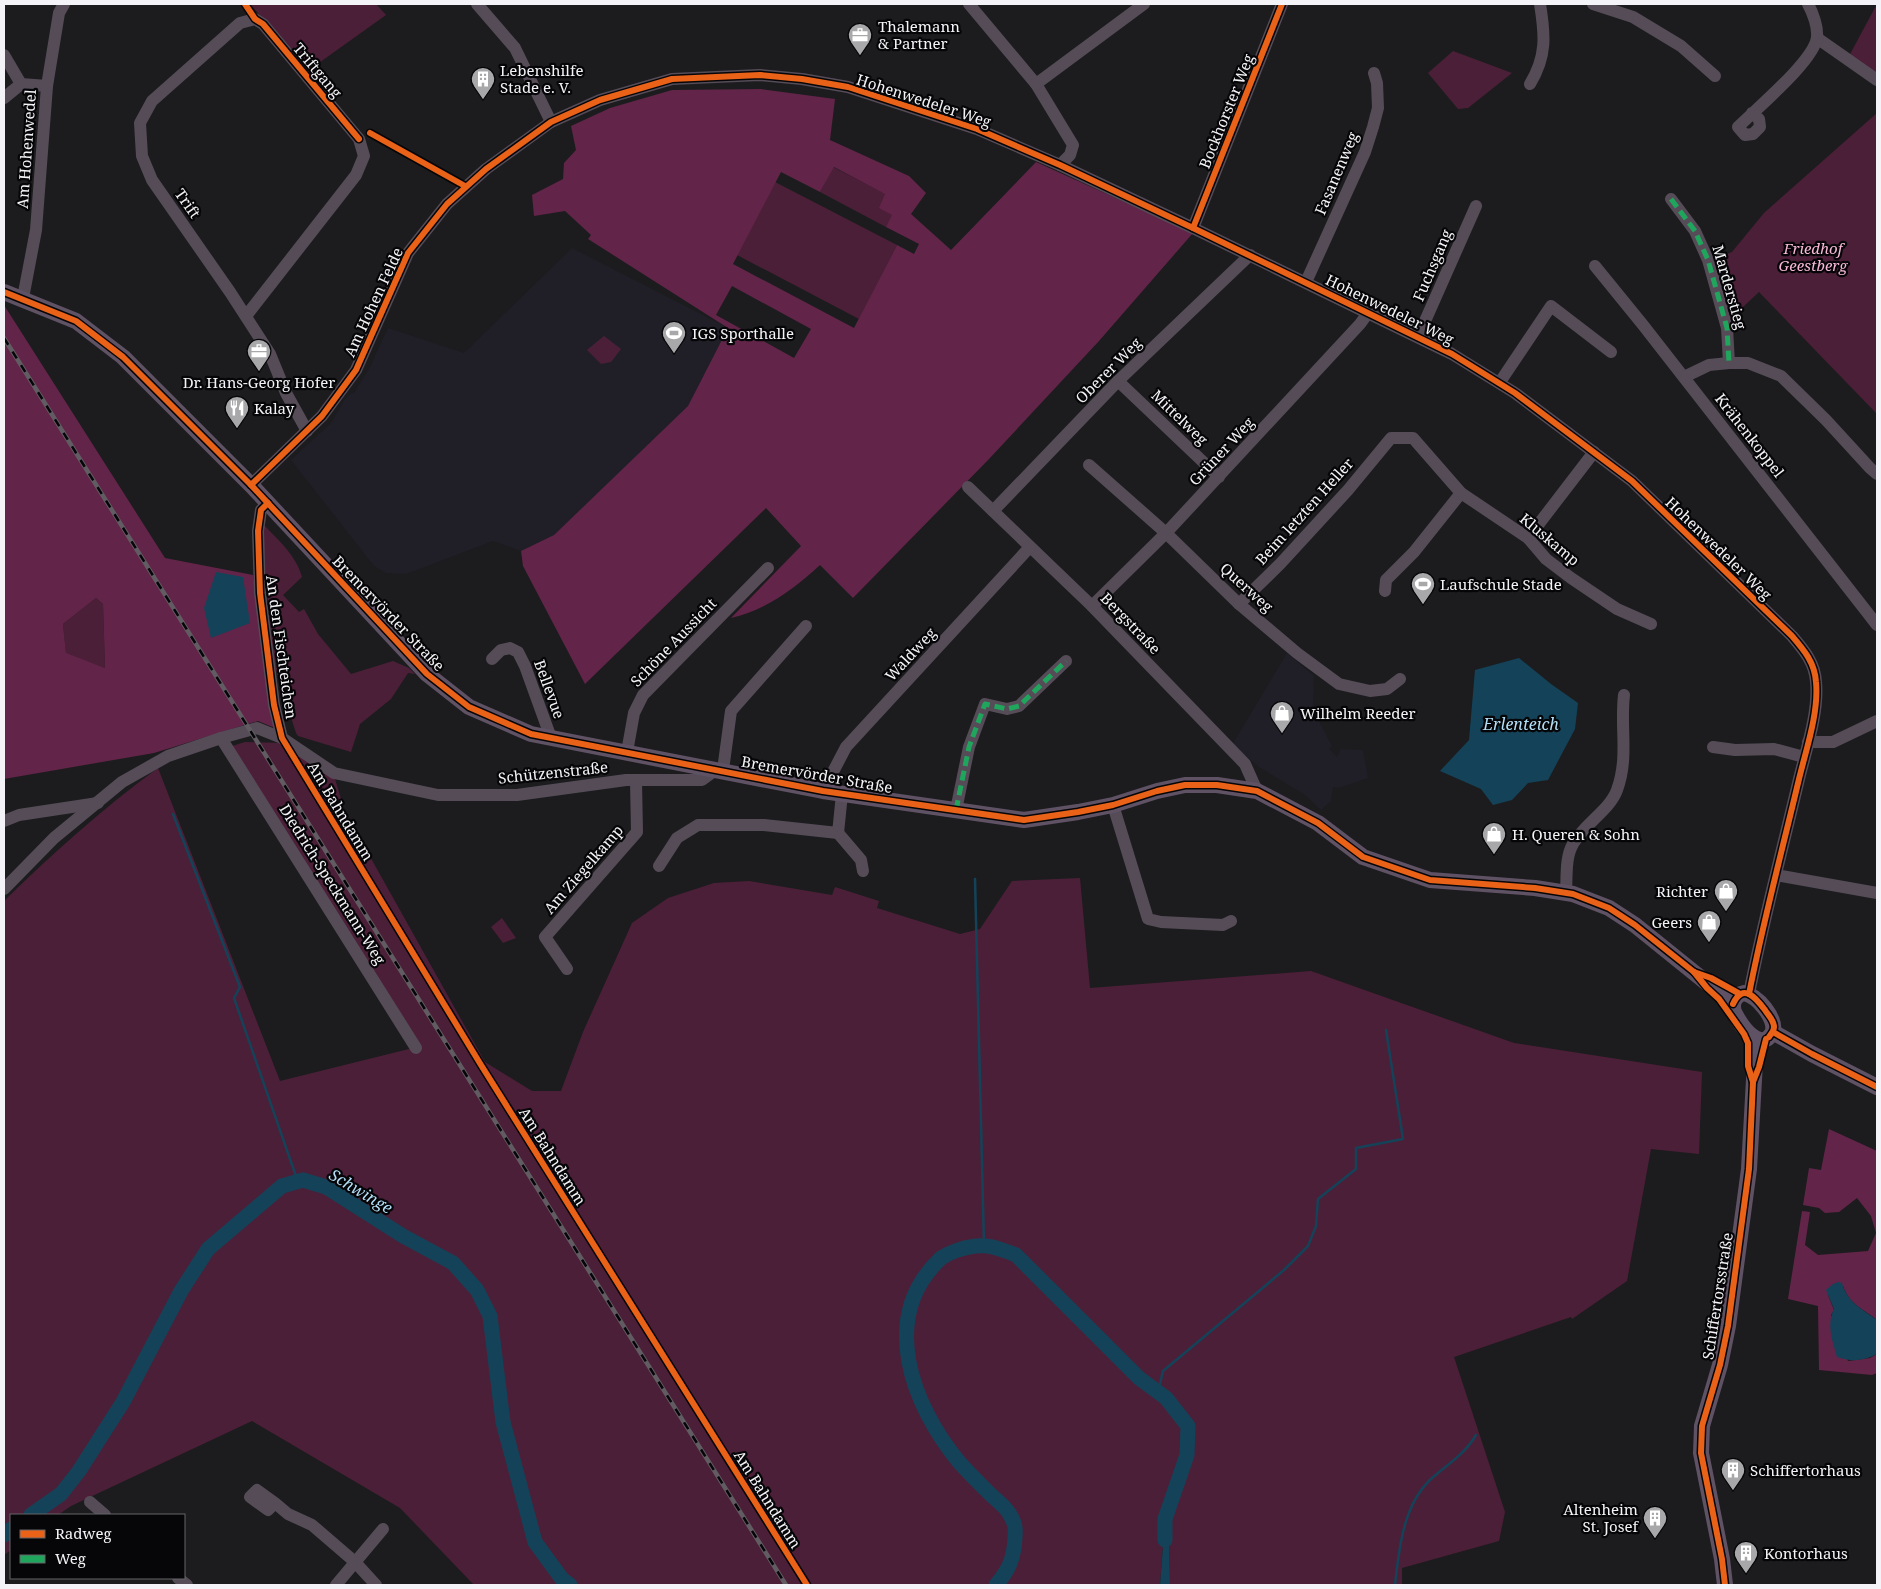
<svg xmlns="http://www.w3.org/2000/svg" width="1881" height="1589" viewBox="0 0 1881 1589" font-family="'Noto Serif',serif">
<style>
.built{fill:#201f28}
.green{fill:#4c1f38}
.forest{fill:#622448;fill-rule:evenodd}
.water{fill:#144359}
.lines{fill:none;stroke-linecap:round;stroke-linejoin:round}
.stream{stroke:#144359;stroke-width:2.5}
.river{stroke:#144359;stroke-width:15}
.minor{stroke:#554c58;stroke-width:12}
.major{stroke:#605265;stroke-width:16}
.rail-casing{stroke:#605c62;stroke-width:4.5}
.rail{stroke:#060608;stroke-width:2.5;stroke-dasharray:8;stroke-linecap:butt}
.quiet{stroke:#20a55d;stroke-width:5;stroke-dasharray:10 5;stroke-linecap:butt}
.cycleway-casing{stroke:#060608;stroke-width:9}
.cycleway{stroke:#ea6118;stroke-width:6}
.labels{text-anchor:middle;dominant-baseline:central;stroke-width:4.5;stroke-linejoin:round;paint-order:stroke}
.poi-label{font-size:15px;fill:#f4f3f7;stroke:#060608;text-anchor:start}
.street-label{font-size:15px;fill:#f4f3f7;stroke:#060608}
.park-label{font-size:15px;font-style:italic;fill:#f9b8d8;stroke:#060608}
.water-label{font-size:16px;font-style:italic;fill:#b3dff8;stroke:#060608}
</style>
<rect width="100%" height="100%" fill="#1c1c1e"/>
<g class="built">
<polygon points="572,248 728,328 688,406 554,535 521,551 493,541 406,574 386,573 374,566 291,460 332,422 343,402 350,394 354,393 369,369 388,328 464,353"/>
<polygon points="1287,653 1314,676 1313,704 1320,723 1332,746 1329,749 1337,757 1341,749 1363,750 1368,778 1339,788 1333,787 1331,801 1321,810 1305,795 1259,767 1232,745"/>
</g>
<g class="green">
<polygon points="250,4 376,4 386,15 309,70"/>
<polygon points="1877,4 1877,77 1848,58"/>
<polygon points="1453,51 1512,73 1468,108 1458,109 1428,73"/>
<polygon points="1877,113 1877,414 1759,292 1729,320 1712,260 1732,252 1764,213"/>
<polygon points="833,167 886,194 893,215 886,227 820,192"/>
<polygon points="775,182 897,245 859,319 737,255"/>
<polygon points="604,336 621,349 611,362 601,364 587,350"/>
<path d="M263 524C278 540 296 555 302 577L283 595 299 612 304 609 318 634 351 674 393 661 409 668 415 674 408 673 391 699 360 724 351 752 298 736 296 733 274 664 261 527Z"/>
<polygon points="96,598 103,604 105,668 66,654 63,624"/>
<path d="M245 742 283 743 335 779 345 812 485 1062 532 1091H561L583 1032 632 923 668 898 714 883 749 881 832 895 835 887 879 901 877 908 960 934 980 929 1012 881 1080 878 1090 988 1311 971 1514 1043 1702 1072 1699 1154 1651 1149 1627 1281 1572 1319 1571 1317 1454 1357 1505 1512 1499 1541 1402 1568V1585H1170L1169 1521 1184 1466 1165 1519 1160 1585H474L400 1508 252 1421 71 1506 58 1515H11V1550L4 1555V901C53 853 102 809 158 768L280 1081 417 1047 229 747Z"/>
<polygon points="502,918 516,938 503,943 491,927"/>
</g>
<g class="forest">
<path d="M761 89 835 99 830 140 909 176 926 193 911 214 951 250 1036 162 1193 233 1099 341 989 459 853 598 820 565C795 588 765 611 731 618L801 546 766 508 585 684 523 566 521 551 554 535 688 406 728 328 588 239 591 235 565 211 534 216 532 195 563 179 564 163 576 150 571 126 610 108 672 90ZM834 167 885 194 879 208 892 215 886 227 919 244 914 254 897 245 854 328 733 264 781 172 820 192ZM732 286 811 329 794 358 716 315Z"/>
<path d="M4 305 165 558 253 575 275 728 258 721 154 753 4 779ZM96 598 103 604 105 668 66 653 63 624Z"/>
<path d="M1829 1129 1877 1151V1320C1862 1308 1850 1305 1843 1286L1828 1295 1834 1310 1831 1315 1848 1361 1870 1358 1877 1354V1373L1872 1375 1819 1370 1818 1306 1788 1299 1802 1211 1810 1212 1805 1245 1818 1255 1868 1251 1876 1233 1871 1216 1857 1198 1839 1212 1825 1213 1819 1208 1803 1205 1809 1168 1821 1170Z"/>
</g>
<g class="water">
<polygon points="216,572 243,577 250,623 211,638 204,608"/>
<polygon points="1519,658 1551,684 1578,703 1575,729 1548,780 1528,783 1512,800 1493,805 1481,789 1440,771 1469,740 1475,670"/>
<path d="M1838 1282 1842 1283C1847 1302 1862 1309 1877 1320V1354C1864 1361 1851 1362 1837 1357 1833 1342 1826 1325 1834 1309L1826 1290 1833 1284Z"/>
<polygon points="1187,1455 1169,1521 1170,1585 1160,1585 1165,1519"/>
</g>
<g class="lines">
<g class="stream">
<polyline points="173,814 240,987 234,998 298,1182"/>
<polyline points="975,879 984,1245"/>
<polyline points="1158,1392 1163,1371 1284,1270 1308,1246 1316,1226 1318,1199 1356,1169 1356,1148 1403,1139 1386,1030"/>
<path d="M1395 1585C1399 1549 1403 1504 1432 1478 1448 1464 1465 1454 1476 1435"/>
</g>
<g class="river">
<polyline points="31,1515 61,1494 79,1471 123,1402 181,1291 208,1249 282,1186 303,1180 326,1187 403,1236 453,1263 477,1290 490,1316 503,1422 535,1542 562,1579 570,1585"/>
<polyline points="4,1535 11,1529"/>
<path d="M996 1585C1009 1570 1014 1558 1015 1538 1015 1533 1016 1528 1014 1523 1008 1507 999 1503 988 1492 978 1482 968 1472 959 1462 912 1405 878 1317 941 1258 947 1254 952 1252 958 1250 982 1242 994 1246 1016 1255L1139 1378 1166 1398 1188 1426 1187 1455 1165 1519V1540"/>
</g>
<g class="minor">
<polyline points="477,4 515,48 551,122"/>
<polyline points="969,4 1036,84 1073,145 1070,155 1060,165"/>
<polyline points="1593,4 1633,17 1681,46 1715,76"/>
<polyline points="1817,38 1877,80"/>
<polyline points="4,55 21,84 47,86"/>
<polyline points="1036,84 1144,4"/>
<path d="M1530 84C1547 56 1545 35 1540 4"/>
<polyline points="4,98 21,84"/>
<path d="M1752 113 1759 119 1760 127 1753 134 1745 135 1738 127C1756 109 1815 60 1817 37 1818 27 1813 13 1808 4"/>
<polyline points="1671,199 1695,231 1708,260 1727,328 1729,363"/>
<polyline points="1193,228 1282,4"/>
<polyline points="1595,266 1643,325 1877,625"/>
<polyline points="1306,282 1365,152 1373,127 1378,108 1377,83 1374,73"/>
<polyline points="23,298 36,230 47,86 59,13 64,4"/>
<polyline points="246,316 356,175 364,156 359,139 263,24 255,19 240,23 152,101 140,123 142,156 152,180 230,292 270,354 286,393 307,431"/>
<polyline points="1418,337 1476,206"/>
<polyline points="1684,377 1709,365 1729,363 1748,363 1781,376 1826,420 1870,468 1877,474"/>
<polyline points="1118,381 1219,477"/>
<polyline points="1500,382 1551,306 1611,352"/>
<polyline points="1089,465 1166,533 1239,604 1297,653 1339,684 1370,691 1387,689 1400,679"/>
<path d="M251 485 322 416 356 370 408 253 447 204 486 169 551 122 600 100 672 79 760 75 802 79 848 87 977 129 1060 165 1193 228 1452 354 1515 393 1632 481 1792 636C1804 650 1815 663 1816 682 1819 712 1806 750 1799 779 1782 851 1763 922 1749 994"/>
<polyline points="968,487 1092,606 1245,764 1257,791"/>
<polyline points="268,503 261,510 258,531 260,593 274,705 282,738"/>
<polyline points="993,511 1118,381 1250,255"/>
<polyline points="1528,538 1594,452"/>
<polyline points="1385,591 1386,580 1414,552 1461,493"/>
<polyline points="1239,604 1280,564 1348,490 1391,438 1413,438 1461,493 1528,538 1546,559 1571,578 1617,609 1651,624"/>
<polyline points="1092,606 1166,533 1360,324 1368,313"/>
<polyline points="492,659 501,650 510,648 518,652 525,666 551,738"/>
<polyline points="221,738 416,1048"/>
<polyline points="1808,742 1833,742 1877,721"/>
<polyline points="1713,747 1735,750 1774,749 1804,757"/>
<polyline points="627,752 634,713 643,695 768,568"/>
<polyline points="723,770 731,711 806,626"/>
<polyline points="823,791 846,747 1030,547"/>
<polyline points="1113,805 1148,919 1161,922 1223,925 1231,921"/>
<polyline points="956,810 969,747 985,704 1007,709 1019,706 1066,661"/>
<polyline points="4,821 19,815 98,803"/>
<polyline points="838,833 861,860 863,871"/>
<polyline points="659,866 677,838 698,825 764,825 838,833 842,794"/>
<polyline points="1776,875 1877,893"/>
<polyline points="4,889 54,838 122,782 168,756 221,738 257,728 282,738 334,773 438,795 517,795 626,780 702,780 717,769"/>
<path d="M1566 893C1567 878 1565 857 1573 844 1583 825 1610 810 1617 790 1629 757 1620 728 1624 695"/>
<polyline points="567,969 545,937 637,832 636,781"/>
<polyline points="90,1502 105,1515"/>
<polyline points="275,1503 268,1510 250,1497 257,1490 275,1503 288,1514 312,1525 355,1562 376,1585"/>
<polyline points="178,1578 187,1585"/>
<polyline points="336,1585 383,1529"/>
</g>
<g class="major">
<polyline points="4,292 76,321 123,357 251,485 427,674 469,707 531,734 823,791 1024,820 1078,812 1113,805 1157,791 1185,785 1217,785 1257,791 1318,823 1363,857 1430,880 1535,888 1573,894 1609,908 1635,925 1733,1004"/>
<path d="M1744 993C1758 996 1776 1018 1773 1032 1760 1054 1741 1026 1734 1012 1731 1003 1735 995 1744 993Z"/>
<polyline points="1773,1032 1812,1054 1877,1087"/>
<polyline points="1725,1585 1722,1559 1701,1453 1702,1426 1720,1365 1728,1326 1749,1169 1756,1044 1755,1039"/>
</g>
<g class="rail-casing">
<polyline id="rail" points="4,338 786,1585"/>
</g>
<use href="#rail" class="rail"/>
<g class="quiet">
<polyline points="1671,199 1695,231 1708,260 1727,328 1729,363"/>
<polyline points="956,810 969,747 985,704 1007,709 1019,706 1066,661"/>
</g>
<g class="cycleway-casing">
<g id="cycleway">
<polyline points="245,4 255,19 263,24 359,139"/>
<polyline points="370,133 465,186"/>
<polyline points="1193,228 1282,4"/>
<polyline points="4,292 76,321 123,357 251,485 427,674 469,707 531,734 823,791 1024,820 1078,812 1113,805 1157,791 1185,785 1217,785 1257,791 1318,823 1363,857 1430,880 1535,888 1573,894 1609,908 1635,925 1694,972 1711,978 1740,994"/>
<path d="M251 485 322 416 356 370 408 253 447 204 486 169 551 122 600 100 672 79 760 75 802 79 848 87 977 129 1060 165 1193 228 1452 354 1515 393 1632 481 1792 636C1804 650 1815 663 1816 682 1819 712 1806 750 1799 779 1782 851 1763 922 1749 994"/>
<polyline points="268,503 261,510 258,531 260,593 274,705 282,738 481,1065 807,1585"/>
<polyline points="1694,972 1707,988 1719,999 1744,1034 1748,1043 1748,1066 1753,1082"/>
<path d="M1733 1004C1743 982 1756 998 1765 1010 1768 1015 1774 1020 1774 1027 1774 1031 1771 1034 1769 1037"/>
<polyline points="1773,1032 1812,1054 1877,1087"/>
<polyline points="1725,1585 1722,1559 1701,1453 1702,1426 1720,1365 1728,1326 1749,1169 1753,1082 1759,1067 1766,1039"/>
</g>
</g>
<use href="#cycleway" class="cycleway"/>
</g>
<defs>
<g id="office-pin" transform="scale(1.25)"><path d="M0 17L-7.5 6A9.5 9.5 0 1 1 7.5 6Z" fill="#a8a8ab" stroke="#060608"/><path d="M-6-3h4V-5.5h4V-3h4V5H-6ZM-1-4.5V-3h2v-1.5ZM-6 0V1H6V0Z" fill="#fff"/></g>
<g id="building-pin" transform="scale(1.25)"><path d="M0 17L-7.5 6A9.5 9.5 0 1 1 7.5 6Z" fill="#a8a8ab" stroke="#060608"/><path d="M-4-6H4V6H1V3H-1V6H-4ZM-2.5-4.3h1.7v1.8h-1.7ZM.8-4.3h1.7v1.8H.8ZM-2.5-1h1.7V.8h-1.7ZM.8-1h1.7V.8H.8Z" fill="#fff"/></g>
<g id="stadium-pin" transform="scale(1.25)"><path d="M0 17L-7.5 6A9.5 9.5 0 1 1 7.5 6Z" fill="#a8a8ab" stroke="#060608"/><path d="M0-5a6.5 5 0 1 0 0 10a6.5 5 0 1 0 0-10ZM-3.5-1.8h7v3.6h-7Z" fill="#fff"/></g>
<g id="restaurant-pin" transform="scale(1.25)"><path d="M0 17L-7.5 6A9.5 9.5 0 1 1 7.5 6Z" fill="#a8a8ab" stroke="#060608"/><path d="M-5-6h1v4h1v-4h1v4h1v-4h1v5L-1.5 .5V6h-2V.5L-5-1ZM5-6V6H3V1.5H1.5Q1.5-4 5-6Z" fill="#fff"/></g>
<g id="shop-pin" transform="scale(1.25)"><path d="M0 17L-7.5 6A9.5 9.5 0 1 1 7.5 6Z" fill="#a8a8ab" stroke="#060608"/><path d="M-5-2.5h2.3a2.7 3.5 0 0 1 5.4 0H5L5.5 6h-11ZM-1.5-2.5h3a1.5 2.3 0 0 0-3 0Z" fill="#fff"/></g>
</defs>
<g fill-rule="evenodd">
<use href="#office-pin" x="860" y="35"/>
<use href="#building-pin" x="483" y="79"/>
<use href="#stadium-pin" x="674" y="333"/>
<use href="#office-pin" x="259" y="351"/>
<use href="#restaurant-pin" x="237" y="408"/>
<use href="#stadium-pin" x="1423" y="584"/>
<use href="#shop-pin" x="1282" y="713"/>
<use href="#shop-pin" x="1494" y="834"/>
<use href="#shop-pin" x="1726" y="891"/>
<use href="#shop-pin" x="1709" y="922"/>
<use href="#building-pin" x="1733" y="1470"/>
<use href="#building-pin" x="1655" y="1518"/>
<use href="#building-pin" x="1746" y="1553"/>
</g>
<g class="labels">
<g class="poi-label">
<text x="878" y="26">Thalemann<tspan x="878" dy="17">&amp; Partner</tspan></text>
<text x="500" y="70">Lebenshilfe<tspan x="500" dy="17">Stade e. V.</tspan></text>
<text x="692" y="333">IGS Sporthalle</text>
<text x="259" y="382" text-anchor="middle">Dr. Hans-Georg Hofer</text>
<text x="254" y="408">Kalay</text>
<text x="1440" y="584">Laufschule Stade</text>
<text x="1300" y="713">Wilhelm Reeder</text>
<text x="1512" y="834">H. Queren &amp; Sohn</text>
<text x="1708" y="891" text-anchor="end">Richter</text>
<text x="1692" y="922" text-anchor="end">Geers</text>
<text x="1750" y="1470">Schiffertorhaus</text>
<text x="1638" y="1509" text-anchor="end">Altenheim<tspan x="1638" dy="17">St. Josef</tspan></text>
<text x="1764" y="1553">Kontorhaus</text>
</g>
<g class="street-label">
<text transform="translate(318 70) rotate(50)">Triftgang</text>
<text transform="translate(924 100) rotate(18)">Hohenwedeler Weg</text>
<text transform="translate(1226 111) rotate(-68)">Bockhorster Weg</text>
<text transform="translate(26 149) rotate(-86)">Am Hohenwedel</text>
<text transform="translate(1336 173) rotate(-67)">Fasanenweg</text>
<text transform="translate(188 203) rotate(55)">Trift</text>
<text transform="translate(1432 265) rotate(-67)">Fuchsgang</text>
<text transform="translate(1730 287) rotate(74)">Marderstieg</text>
<text transform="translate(373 302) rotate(-65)">Am Hohen Felde</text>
<text transform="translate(1390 309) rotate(26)">Hohenwedeler Weg</text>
<text transform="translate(1108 370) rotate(-45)">Oberer Weg</text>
<text transform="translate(1180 417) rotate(44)">Mittelweg</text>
<text transform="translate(1750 435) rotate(52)">Krähenkoppel</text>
<text transform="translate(1221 451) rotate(-47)">Grüner Weg</text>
<text transform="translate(1304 511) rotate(-48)">Beim letzten Heller</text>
<text transform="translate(1550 539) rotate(40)">Kluskamp</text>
<text transform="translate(1719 548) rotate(44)">Hohenwedeler Weg</text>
<text transform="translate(1247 587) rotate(42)">Querweg</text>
<text transform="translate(389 613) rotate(46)">Bremervörder Straße</text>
<text transform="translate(1131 623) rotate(46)">Bergstraße</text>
<text transform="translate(673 642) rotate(-46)">Schöne Aussicht</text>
<text transform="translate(282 647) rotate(82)">An den Fischteichen</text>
<text transform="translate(910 654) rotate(-47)">Waldweg</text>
<text transform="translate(550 689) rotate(70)">Bellevue</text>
<text transform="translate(553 772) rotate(-6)">Schützenstraße</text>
<text transform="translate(817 774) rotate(10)">Bremervörder Straße</text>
<text transform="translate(341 811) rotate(59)">Am Bahndamm</text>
<text transform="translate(583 869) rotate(-49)">Am Ziegelkamp</text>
<text transform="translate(333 884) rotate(58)">Diedrich-Speckmann-Weg</text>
<text transform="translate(553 1156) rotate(58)">Am Bahndamm</text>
<text transform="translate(1717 1296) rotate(-81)">Schiffertorsstraße</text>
<text transform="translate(768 1499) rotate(58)">Am Bahndamm</text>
</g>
<g class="park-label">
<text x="1813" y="248">Friedhof<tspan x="1813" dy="17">Geestberg</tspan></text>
</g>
<g class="water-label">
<text x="1521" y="724">Erlenteich</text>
<text transform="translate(361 1191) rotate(31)">Schwinge</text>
</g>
</g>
<rect width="1881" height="1589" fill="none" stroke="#f4f3f7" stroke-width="10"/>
<rect x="10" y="1514" width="175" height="65" fill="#060608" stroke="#656568"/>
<rect x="20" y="1530" width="25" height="8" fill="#ea6118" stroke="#656568"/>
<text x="55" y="1539" font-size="15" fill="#f4f3f7">Radweg</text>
<rect x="20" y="1555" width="25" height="8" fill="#20a55d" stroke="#656568"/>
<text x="55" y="1564" font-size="15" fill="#f4f3f7">Weg</text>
</svg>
